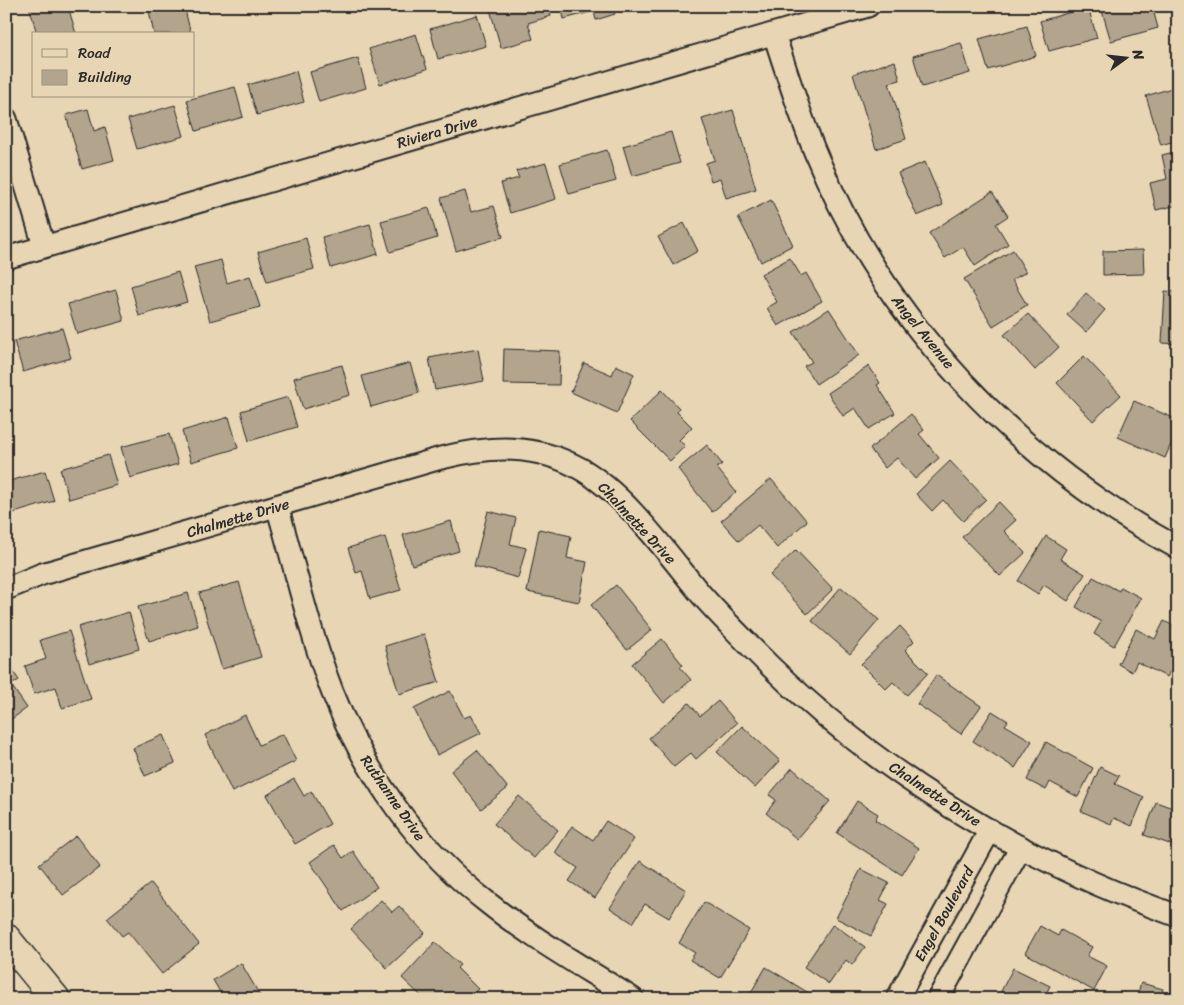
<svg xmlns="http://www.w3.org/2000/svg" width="1184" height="1005" viewBox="0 0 1184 1005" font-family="Sriracha,sans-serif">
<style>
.building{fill:#b3a58d;stroke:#2b2b2b}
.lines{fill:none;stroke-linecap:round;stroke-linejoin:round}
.street-casing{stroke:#2b2b2b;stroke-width:25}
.secondary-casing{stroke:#2b2b2b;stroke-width:31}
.street{stroke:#e8d5b3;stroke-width:21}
.secondary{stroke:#e8d5b3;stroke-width:28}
.labels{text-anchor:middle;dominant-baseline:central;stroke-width:4;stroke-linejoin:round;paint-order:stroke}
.street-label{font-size:15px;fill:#2b2b2b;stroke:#e8d5b3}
</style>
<rect width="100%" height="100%" fill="#e8d5b3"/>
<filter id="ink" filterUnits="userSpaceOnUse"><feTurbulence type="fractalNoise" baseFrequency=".02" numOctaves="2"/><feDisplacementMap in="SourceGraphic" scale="10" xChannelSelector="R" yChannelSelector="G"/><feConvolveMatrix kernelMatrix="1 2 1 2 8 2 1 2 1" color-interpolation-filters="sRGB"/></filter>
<g filter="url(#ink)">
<g class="building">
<polygon points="29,6 68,6 76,34 37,34"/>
<polygon points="169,6 184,6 191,34 154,34 149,11"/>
<polygon points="489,6 548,6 551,16 528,23 533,39 501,48"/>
<polygon points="561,6 613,6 615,14 596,20 594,11 564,19"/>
<polygon points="1118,6 1152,6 1158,28 1111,41 1102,11"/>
<polygon points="1088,7 1097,38 1049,51 1040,21"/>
<polygon points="477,15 486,46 438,59 430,29"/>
<polygon points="1027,26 1036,56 988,70 979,39"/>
<polygon points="416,34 427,69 380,84 369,49"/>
<polygon points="961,43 970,73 922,87 913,56"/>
<polygon points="358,58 366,88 319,102 310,72"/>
<polygon points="895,61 900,80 889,83 906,139 876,149 853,74"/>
<polygon points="296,71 304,102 257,115 248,85"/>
<polygon points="1178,86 1178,140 1161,145 1146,96"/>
<polygon points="235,87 243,117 196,131 187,100"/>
<polygon points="175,105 184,136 137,149 128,119"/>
<polygon points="88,109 94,131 105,127 114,160 82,169 66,115"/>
<polygon points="733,110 756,189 726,198 720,178 711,181 706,163 715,160 702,119"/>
<polygon points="671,132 680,163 632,176 623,146"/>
<polygon points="607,150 616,181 569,194 560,164"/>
<polygon points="1178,151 1178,205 1156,210 1150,183 1167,179 1162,155"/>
<polygon points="925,162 943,205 917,216 898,173"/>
<polygon points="546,163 556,199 510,213 501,183 519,178 516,171"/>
<polygon points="465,191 471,212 494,206 503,237 456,251 441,198"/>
<polygon points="992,192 1008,216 996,224 1008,244 975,266 963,247 945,258 929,233"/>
<polygon points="771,200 793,245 761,262 738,217"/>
<polygon points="429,208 437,238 390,252 381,221"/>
<polygon points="684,223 698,251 673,265 658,237"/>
<polygon points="370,224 378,254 331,268 322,237"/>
<polygon points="306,238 314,269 267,282 258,252"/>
<polygon points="1013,250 1026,272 1012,280 1027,305 993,326 964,279"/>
<polygon points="1143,250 1144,274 1103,275 1103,251"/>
<polygon points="790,258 801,276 806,273 822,301 778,326 767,308 777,302 761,274"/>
<polygon points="221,260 227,283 250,276 260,307 210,321 194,267"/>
<polygon points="178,272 187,302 139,316 131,286"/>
<polygon points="116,290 124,321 77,334 68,304"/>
<polygon points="1165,291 1178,292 1178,344 1162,343"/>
<polygon points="1086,293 1105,310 1086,332 1067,315"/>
<polygon points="829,309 859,355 816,384 804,366 812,362 793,332"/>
<polygon points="1028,314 1059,347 1035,370 1004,335"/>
<polygon points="62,328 71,358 23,372 14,341"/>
<polygon points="478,349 484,381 435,390 429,358"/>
<polygon points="504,349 560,351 559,385 503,384"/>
<polygon points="1084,356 1121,395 1093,421 1057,383"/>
<polygon points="410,363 419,393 371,407 362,376"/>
<polygon points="584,363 612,375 616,365 634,374 617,413 571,392"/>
<polygon points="342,365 350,395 303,409 294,378"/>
<polygon points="869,366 880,383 877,385 895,413 869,429 855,408 843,416 828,393"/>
<polygon points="662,390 679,408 677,412 692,427 679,440 685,446 670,461 630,421"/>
<polygon points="288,397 297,427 249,441 241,411"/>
<polygon points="1134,401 1178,420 1178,428 1165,458 1118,437"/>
<polygon points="911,414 924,430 919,434 939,458 915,479 897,458 885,468 870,449"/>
<polygon points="229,417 238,448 191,462 182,431"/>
<polygon points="169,434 178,464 130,478 121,447"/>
<polygon points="707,445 722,464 717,468 736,492 712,512 678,469"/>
<polygon points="108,455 117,485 69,499 60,469"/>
<polygon points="950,461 986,499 963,521 943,500 932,511 916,494"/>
<polygon points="45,471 54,501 7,515 6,482"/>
<polygon points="771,479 807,521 777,548 758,525 739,541 721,521"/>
<polygon points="999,502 1016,520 1004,531 1025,553 1000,576 962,537"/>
<polygon points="488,511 516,518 510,544 526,548 518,578 474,566"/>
<polygon points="451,521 459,551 412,565 403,535"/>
<polygon points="539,529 571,536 567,558 587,562 579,602 527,592"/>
<polygon points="1046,536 1066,549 1060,559 1085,574 1068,601 1044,585 1038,594 1018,581"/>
<polygon points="385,537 401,590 370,599 362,571 356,573 348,548"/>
<polygon points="796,550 833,589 807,614 770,575"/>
<polygon points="1093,577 1119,591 1121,587 1141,598 1114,646 1094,634 1101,622 1076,607"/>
<polygon points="239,582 261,657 222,669 199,593"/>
<polygon points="616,585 652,630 627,650 591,605"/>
<polygon points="841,587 879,620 850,654 812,621"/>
<polygon points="188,593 198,626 149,641 138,607"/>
<polygon points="129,612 139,649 89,664 78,627"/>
<polygon points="1164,621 1178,628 1178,656 1167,677 1137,662 1132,672 1118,664 1136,629 1155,639"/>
<polygon points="900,626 914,641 905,650 928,673 907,695 893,682 886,689 861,664"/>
<polygon points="69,631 91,699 62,708 56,687 34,694 25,666 46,659 40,640"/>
<polygon points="424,634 439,682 399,694 385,646"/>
<polygon points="662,639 683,665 680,667 691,680 664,703 632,664"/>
<polygon points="6,662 19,680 11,685 27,708 6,723"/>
<polygon points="936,675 981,706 961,734 917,704"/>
<polygon points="450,691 464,718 471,715 481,733 437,755 414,709"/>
<polygon points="718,701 737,723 696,759 691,753 674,767 649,738 689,703 700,716"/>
<polygon points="992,711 1008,721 1005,725 1032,741 1015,768 973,741"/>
<polygon points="245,715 259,745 283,734 296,761 232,792 205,735"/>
<polygon points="742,726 780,761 755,788 717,752"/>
<polygon points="163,735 175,763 145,776 133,748"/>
<polygon points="1046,742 1093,768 1078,797 1050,782 1046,790 1027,780"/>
<polygon points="477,750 508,788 481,809 451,771"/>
<polygon points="1100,767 1119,776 1115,784 1144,797 1132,826 1114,818 1111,824 1081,811"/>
<polygon points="792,768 830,801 797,839 766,813 776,800 769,795"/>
<polygon points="294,779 304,796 311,791 330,824 295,844 267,795"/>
<polygon points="519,796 558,830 534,858 494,824"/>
<polygon points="857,801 878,814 875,820 919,848 902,875 837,833"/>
<polygon points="1156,802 1178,810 1178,847 1144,835"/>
<polygon points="606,821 634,839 595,898 569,881 578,868 555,853 572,826 593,840"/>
<polygon points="76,836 100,867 63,895 39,864"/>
<polygon points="334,845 343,858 353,851 377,887 343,911 310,862"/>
<polygon points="640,861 686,890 669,918 645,904 633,923 610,908"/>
<polygon points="861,869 889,883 880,900 888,904 871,936 836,918"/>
<polygon points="151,883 199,944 162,974 128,932 122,936 107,918"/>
<polygon points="381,900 392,912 399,906 425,933 387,968 351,929"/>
<polygon points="704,902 749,930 720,978 690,960 695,953 679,943"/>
<polygon points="833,924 865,947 852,965 846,960 829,984 804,967"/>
<polygon points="1040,926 1058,936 1061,930 1092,947 1087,956 1107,966 1094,991 1025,953"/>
<polygon points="435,942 460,965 457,968 478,989 469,999 418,999 421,996 402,978"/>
<polygon points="241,963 262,999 224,999 213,980"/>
<polygon points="766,967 817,998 816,999 747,999"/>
<polygon points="1013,968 1050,986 1043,999 997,999"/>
<polygon points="1141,983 1163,989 1161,999 1136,999"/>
</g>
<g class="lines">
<g class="street-casing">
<g id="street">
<path d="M774 34C787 73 799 113 815 152 884 321 1018 462 1178 548"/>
<polyline points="6,119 44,246"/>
<polyline points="6,258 868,6"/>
<path d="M277 506C295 567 309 631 332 691 364 772 419 850 488 903 533 939 585 968 633 999"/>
<path d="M6 589 42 574 441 458C490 446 535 443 581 469 625 494 667 553 699 592 716 612 735 630 752 648 869 768 1020 861 1178 916"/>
<polyline points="897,999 990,830"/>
<polyline points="938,999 1021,847"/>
</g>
</g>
<g class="secondary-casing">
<polyline id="secondary" points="6,938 56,999"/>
</g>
<use href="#street" class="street"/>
<use href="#secondary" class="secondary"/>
</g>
</g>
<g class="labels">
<g class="street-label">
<text transform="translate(437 132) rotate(-16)">Riviera Drive</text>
<text transform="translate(923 332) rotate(51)">Angel Avenue</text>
<text transform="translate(238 518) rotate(-16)">Chalmette Drive</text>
<text transform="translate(637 523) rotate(47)">Chalmette Drive</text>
<text transform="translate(935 794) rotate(33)">Chalmette Drive</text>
<text transform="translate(393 798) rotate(55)">Ruthanne Drive</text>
<text transform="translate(944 914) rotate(-61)">Engel Boulevard</text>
</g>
</g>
<rect width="1184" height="1005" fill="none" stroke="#e8d5b3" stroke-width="25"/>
<rect x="12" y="12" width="1159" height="980" fill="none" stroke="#2b2b2b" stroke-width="2" filter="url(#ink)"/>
<rect x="32" y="32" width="162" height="65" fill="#e8d5b3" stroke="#9c917d"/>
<rect x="42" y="49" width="25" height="8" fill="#e8d5b3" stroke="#9c917d"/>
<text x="78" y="58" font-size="15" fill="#2b2b2b">Road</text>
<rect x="42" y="70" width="25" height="15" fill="#b3a58d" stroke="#9c917d"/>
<text x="78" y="82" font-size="15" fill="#2b2b2b">Building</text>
<g transform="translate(1126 58) rotate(75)" stroke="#e8d5b3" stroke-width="4" paint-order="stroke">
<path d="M0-4L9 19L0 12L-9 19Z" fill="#2b2b2b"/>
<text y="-8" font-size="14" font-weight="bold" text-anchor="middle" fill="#2b2b2b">N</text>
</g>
</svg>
